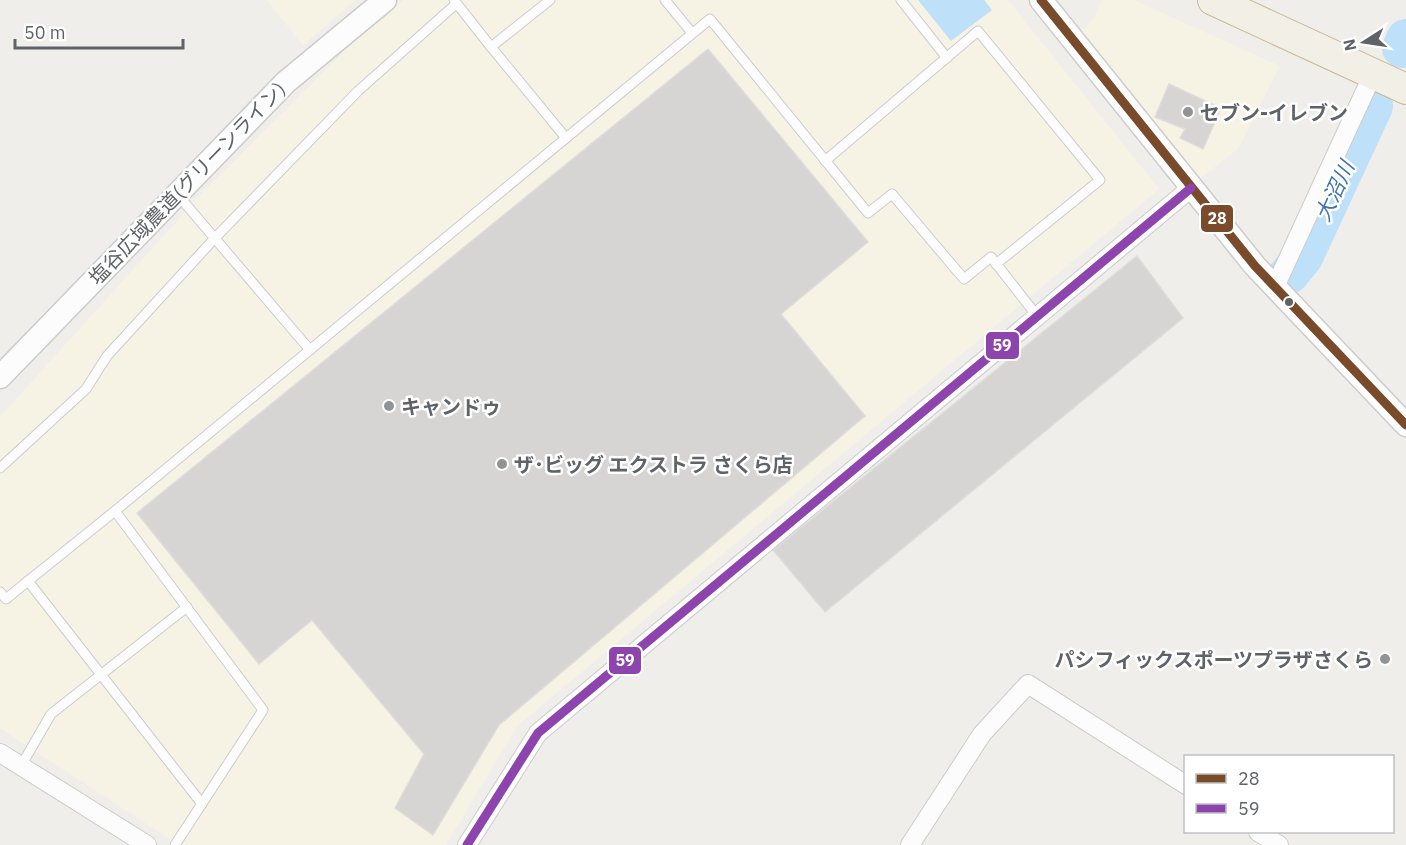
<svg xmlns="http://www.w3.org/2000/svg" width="1406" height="845" viewBox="0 0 1406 845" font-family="'IBM Plex Sans','Noto Sans JP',sans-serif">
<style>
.commercial{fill:#f7f3e4}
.water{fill:#bfe0f9}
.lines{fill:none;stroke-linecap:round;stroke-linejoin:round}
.river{stroke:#bfe0f9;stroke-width:40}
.building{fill:#d6d5d3;stroke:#deddd9;stroke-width:1.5}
.service-casing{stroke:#cbcccc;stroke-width:11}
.minor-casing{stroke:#cbcccc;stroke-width:20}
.tertiary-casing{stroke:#cbcccc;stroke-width:25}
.trunk-casing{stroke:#c8b996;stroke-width:32}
.service{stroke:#fdfcfc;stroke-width:9}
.minor{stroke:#fdfcfc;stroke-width:18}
.tertiary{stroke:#fdfcfc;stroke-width:22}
.trunk{stroke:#f2f0e6;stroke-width:30}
.bus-1-casing{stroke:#fff;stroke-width:14}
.bus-2-casing{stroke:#fff;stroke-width:14}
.bus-1{stroke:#7a4b2a;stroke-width:9}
.bus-2{stroke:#8e44ad;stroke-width:9}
.poi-dot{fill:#919496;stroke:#fff;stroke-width:2}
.bus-dot{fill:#5f6368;stroke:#fff;stroke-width:2}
.labels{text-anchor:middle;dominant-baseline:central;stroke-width:5;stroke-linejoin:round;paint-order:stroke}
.poi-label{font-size:20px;font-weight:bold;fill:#5f6368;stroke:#fff;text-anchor:start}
.street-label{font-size:20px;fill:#5f6368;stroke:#fff}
.water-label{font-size:21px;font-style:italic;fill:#4174aa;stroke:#fff}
.line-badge{stroke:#fff;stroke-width:2}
.badge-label{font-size:16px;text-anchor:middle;font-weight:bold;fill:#fff}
</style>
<rect width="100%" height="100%" fill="#efeeea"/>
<g class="commercial">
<polygon points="267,0 356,0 303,45"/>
<polygon points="404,0 1008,0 1159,189 517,726 446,845 179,845 0,728 0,417 205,190 360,36"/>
<polygon points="1102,0 1134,0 1280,66 1238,149 1198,180 1079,33 1094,18"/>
</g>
<polygon class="water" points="918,0 984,0 992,10 951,41"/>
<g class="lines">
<g class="river">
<polyline points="1402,48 1406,39"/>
<polyline points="1289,274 1303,257 1373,106"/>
</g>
</g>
<g class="building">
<polygon points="708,49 868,242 781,314 865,416 499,725 433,835 395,808 424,754 312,620 259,664 137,513"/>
<polygon points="1169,84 1221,108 1203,149 1180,138 1185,129 1155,117"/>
<polygon points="1137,256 1183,318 825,612 773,550"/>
</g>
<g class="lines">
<g class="service-casing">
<g id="service">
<polyline points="454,0 491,47 550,0"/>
<polyline points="665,0 692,33"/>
<polyline points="901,0 947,58"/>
<polyline points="491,47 566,138"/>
<polyline points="825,161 978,31 1100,180 996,264"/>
<polyline points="177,194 310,350"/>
<polyline points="0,468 86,389 107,356 214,239 358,91 456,4"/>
<polyline points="115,511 28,581 202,804"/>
<polyline points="0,592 6,599 28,581"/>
<polyline points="21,766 51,714 187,607"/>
<polyline points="175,845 263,710 115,511 710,19 868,213 892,194 964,279 991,257 1037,316"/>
</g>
</g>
<g class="minor-casing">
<g id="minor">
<polyline points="1275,287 1372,76"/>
<polyline points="0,753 147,845"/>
<polyline points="1258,832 1279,845"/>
<polyline points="467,845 538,733 1191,188"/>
<polyline points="910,845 982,734 1028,684 1186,785"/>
</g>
</g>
<g class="tertiary-casing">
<g id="tertiary">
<polyline points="1041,0 1255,266 1406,425"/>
<polyline points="0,377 286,82 385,0"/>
</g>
</g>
<g class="trunk-casing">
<polyline id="trunk" points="1213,0 1406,89"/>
</g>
<use href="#service" class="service"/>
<use href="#minor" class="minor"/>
<use href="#tertiary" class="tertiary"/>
<use href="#trunk" class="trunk"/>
<g class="bus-1-casing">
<polyline id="bus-1" points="1041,0 1255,266 1406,425"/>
</g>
<g class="bus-2-casing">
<polyline id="bus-2" points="467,845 538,733 1191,188"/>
</g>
<use href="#bus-1" class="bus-1"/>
<use href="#bus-2" class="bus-2"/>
</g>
<g class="poi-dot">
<circle cx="1188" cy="112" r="6"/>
<circle cx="389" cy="406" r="6"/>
<circle cx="502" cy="464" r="6"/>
<circle cx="1385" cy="659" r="6"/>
</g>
<circle class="bus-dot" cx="1289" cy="302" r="5"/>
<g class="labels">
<g class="poi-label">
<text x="1200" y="112">セブン-イレブン</text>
<text x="401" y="406">キャンドゥ</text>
<text x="514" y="464">ザ･ビッグ エクストラ さくら店</text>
<text x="1373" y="659" text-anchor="end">パシフィックスポーツプラザさくら</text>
</g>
<g class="street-label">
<text transform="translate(187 183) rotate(-46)">塩谷広域農道(グリーンライン)</text>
</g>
<g class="water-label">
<text transform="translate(1334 191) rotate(-65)">大沼川</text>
</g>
</g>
<g class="line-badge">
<rect x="1200" y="204" width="34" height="29" rx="6" fill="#7a4b2a"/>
<rect x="985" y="331" width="35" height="29" rx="6" fill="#8e44ad"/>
<rect x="608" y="646" width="34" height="29" rx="6" fill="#8e44ad"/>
</g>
<g class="badge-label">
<text x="1217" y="224">28</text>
<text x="1002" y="351">59</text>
<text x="625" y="666">59</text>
</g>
<rect x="1184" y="755" width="210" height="78" fill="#ffffff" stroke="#bfc1c3" stroke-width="1.5"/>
<rect x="1196" y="774" width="30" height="9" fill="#7a4b2a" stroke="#bfc1c3" stroke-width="1.5"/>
<text x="1238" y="785" font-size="18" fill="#5f6368">28</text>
<rect x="1196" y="804" width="30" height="9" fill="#8e44ad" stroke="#bfc1c3" stroke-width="1.5"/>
<text x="1238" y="815" font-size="18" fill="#5f6368">59</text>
<g transform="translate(1364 42) rotate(258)" stroke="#ffffff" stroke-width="4.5" paint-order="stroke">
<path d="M0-4.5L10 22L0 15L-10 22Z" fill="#5f6368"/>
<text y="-9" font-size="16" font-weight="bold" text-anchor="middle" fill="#5f6368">N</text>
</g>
<path d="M15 39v9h168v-9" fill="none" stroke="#5f6368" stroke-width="3"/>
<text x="24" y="39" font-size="18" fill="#5f6368" stroke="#ffffff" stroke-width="4.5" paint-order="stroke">50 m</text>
</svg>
